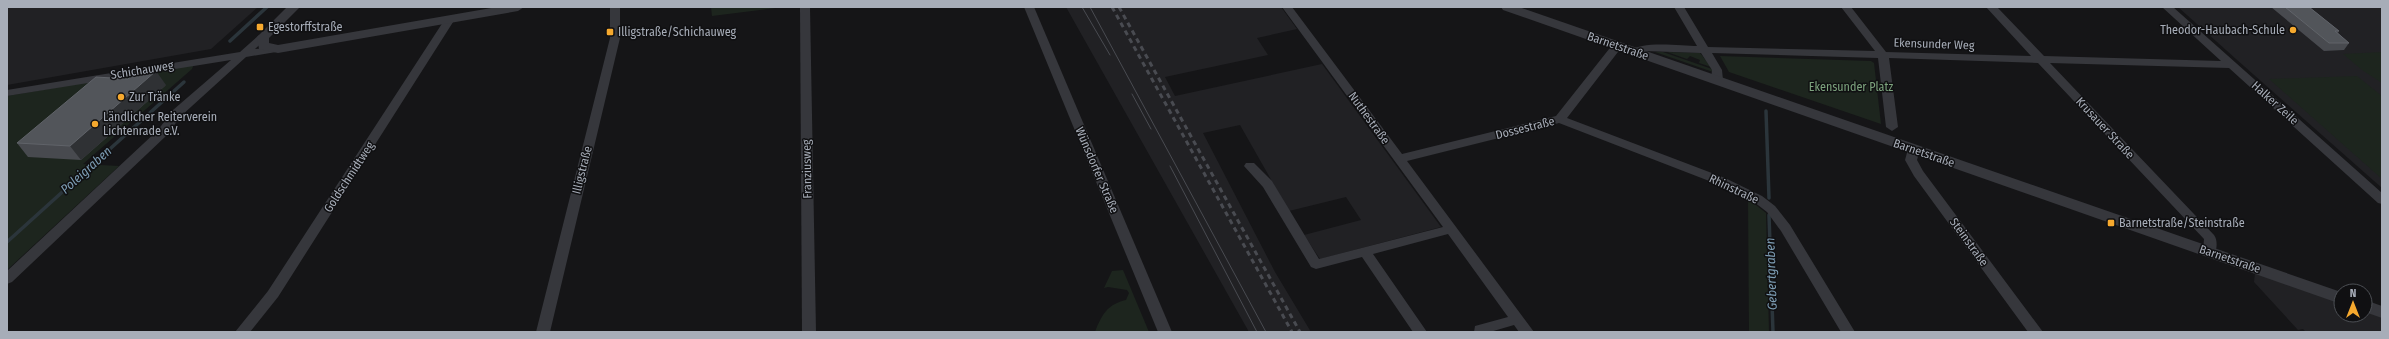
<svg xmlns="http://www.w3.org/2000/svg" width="2389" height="339" viewBox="0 0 2389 339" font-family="'Fira Sans Condensed',sans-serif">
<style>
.built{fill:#212124}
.green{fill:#1d251e}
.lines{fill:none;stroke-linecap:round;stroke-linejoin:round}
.stream{stroke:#2b353b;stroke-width:3.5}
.minor{fill:#36373c;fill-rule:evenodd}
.tertiary{fill:#36373c;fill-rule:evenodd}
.tram{stroke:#494b51;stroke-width:1}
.rail{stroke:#494b51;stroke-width:3;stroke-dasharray:5 4;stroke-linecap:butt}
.wall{fill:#484a4f}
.shaded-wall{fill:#2f3134}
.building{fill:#52555a;stroke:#606369}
.poi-dot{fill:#f6a92e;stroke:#101012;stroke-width:1.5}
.labels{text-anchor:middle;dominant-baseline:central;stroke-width:3;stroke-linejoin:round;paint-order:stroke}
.poi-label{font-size:12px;fill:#a7adb8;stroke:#101012;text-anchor:start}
.street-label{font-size:12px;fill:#a7adb8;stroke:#101012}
.park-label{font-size:12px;fill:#7da37e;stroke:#101012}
.water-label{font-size:13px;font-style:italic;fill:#7d9db4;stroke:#101012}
</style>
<rect width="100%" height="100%" fill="#151517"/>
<g class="built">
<polygon points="7,7 258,7 211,49 7,85"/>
<polygon points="1066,7 1281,7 1297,29 1257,38 1268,55 1165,77 1175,96 1322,64 1441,227 1320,259 1304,235 1361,220 1346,197 1289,211 1240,125 1203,133 1275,272 1311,332 1249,332"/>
<polygon points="2178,7 2382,7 2382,188 2236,59"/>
<polygon points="2255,273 2341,303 2341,315 2365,315 2365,311 2382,317 2382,332 2306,332 2303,329 2298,330 2254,282"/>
</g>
<g class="green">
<polygon points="711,7 783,7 712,16"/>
<polygon points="1655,52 1663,52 1712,69 1713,72"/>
<polygon points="1667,52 1700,53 1711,67 1699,63 1700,60 1690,56 1687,59"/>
<polygon points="2382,52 2382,83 2362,70 2343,54"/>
<polygon points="1720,56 1871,61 1874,63 1881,124 1729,72"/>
<polygon points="194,64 192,69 83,164 119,166 7,270 7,96"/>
<polygon points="2357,76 2382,96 2382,179 2269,79"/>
<polygon points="1748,199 1766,213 1769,332 1749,332"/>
<path d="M1123 270 1149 332H1095C1102 314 1108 304 1126 300L1129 293 1127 290 1108 287 1104 288 1112 271Z"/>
</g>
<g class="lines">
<g class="stream">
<polyline points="230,41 267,7"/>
<polyline points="1766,111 1769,198"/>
<polyline points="1769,215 1773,332"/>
<polyline points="7,242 184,82"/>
</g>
<g class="minor">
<polygon points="610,7 620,7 620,38 550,332 536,332 610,38"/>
<polygon points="800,7 810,7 816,332 802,332"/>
<polygon points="1024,7 1034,7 1172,332 1158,332"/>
<polygon points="1282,7 1292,7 1402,154 1556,116 1613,44 1621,44 1622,46 1621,48 1567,118 1725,178 1762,196 1775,206 1790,225 1855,332 1841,332 1781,231 1767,212 1754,202 1717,184 1559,123 1407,161 1534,332 1519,332 1514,325 1490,332 1474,332 1475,326 1508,317 1448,234 1373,254 1427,332 1413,332 1362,257 1316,269 1311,267 1263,187 1244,166 1246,163 1254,163 1272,181 1319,259 1443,227"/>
<path d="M1674 7H1684L1708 47 1875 51 1841 7H1851L1886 52 2031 56 1986 7H1997L2044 56 2221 61 2162 7H2173L2382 193V204L2378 203 2229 68 2050 63 2214 235C2218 240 2217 250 2214 255H2204L2203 252 2204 239 2038 63 1889 58 1898 127 1892 131 1886 127 1878 58 1712 53 1722 70 1723 80 1717 83 1711 80 1712 70 1701 53 1644 51 1635 55 1631 54 1630 52C1639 40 1682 46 1697 46Z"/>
<polygon points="450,16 455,19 278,297 250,332 235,332 268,291 445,19"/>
<polygon points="263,34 268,37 255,49 282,47 283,49 282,51 246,57 181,116 166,136 12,282 7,284 7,271 158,130 173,110 231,60 7,96 7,90 240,52 259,35"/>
<polygon points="1914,145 1920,149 1917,160 1923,171 2043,332 2028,332 1914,176 1905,160 1908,149"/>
</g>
<g class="tertiary">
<polygon points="287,7 300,7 269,38 269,43 278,45 497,7 524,7 518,11 278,53 259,49 257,37"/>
<polygon points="1501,7 1519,7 2341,292 2341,304 1503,10"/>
<polygon points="2365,300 2382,306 2382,318 2365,312"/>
</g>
<g class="tram">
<polyline points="1082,7 1110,55"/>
<polyline points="1090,7 1266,332"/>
<polyline points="1132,94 1151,129"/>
<polyline points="1170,166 1257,332"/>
</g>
<g class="rail">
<polyline points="1112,7 1292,332"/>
<polyline points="1119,7 1300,332"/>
</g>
</g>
<g class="wall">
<polygon points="2271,7 2309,7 2339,31 2338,33 2349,43 2344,50 2324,51"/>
<polygon points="166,85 81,160 28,157 17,143"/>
</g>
<polygon class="shaded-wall" points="156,71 166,85 81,160 70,146"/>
<g class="building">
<polygon points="2285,7 2309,7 2339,31 2335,31 2349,43 2329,43"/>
<polygon points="139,70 156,71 70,146 17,143 96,77 128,79"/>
</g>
<g class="poi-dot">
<rect x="256" y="23" width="8" height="8" rx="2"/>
<circle cx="2293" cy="30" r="4"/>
<rect x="606" y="28" width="8" height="8" rx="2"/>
<circle cx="121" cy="97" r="4"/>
<circle cx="95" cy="124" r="4"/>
<rect x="2107" y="219" width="8" height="8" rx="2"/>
</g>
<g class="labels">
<g class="poi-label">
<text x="268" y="27">Egestorffstraße</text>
<text x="2285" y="30" text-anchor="end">Theodor-Haubach-Schule</text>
<text x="618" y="32">Illigstraße/Schichauweg</text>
<text x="129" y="97">Zur Tränke</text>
<text x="103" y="117">Ländlicher Reiterverein<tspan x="103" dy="14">Lichtenrade e.V.</tspan></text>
<text x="2119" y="223">Barnetstraße/Steinstraße</text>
</g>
<g class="street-label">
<text transform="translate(1934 44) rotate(2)">Ekensunder Weg</text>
<text transform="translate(1618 46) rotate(19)">Barnetstraße</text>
<text transform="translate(142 70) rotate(-9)">Schichauweg</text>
<text transform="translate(2275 103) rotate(42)">Halker Zeile</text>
<text transform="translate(1369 118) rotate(54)">Nuthestraße</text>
<text transform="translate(1525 128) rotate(-14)">Dossestraße</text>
<text transform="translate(2105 128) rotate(47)">Krusauer Straße</text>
<text transform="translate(1924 153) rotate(19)">Barnetstraße</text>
<text transform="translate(807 169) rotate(-91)">Franziusweg</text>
<text transform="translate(582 170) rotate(-76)">Illigstraße</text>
<text transform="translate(1097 170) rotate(67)">Wünsdorfer Straße</text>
<text transform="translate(349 177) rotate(-57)">Goldschmidtweg</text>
<text transform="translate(1734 189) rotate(25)">Rhinstraße</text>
<text transform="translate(1969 242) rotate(54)">Steinstraße</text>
<text transform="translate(2230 259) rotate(19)">Barnetstraße</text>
</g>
<g class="park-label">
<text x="1851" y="87">Ekensunder Platz</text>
</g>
<g class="water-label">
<text transform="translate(86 170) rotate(-42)">Poleigraben</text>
<text transform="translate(1771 274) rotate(-92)">Gebertgraben</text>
</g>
</g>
<rect width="2389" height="339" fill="none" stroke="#a7adb8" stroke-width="16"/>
<g transform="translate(2353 303)"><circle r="19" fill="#101012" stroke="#4c4f54"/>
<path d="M0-3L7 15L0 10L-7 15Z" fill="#f6a92e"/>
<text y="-6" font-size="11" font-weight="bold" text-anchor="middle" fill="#a7adb8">N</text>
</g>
</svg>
